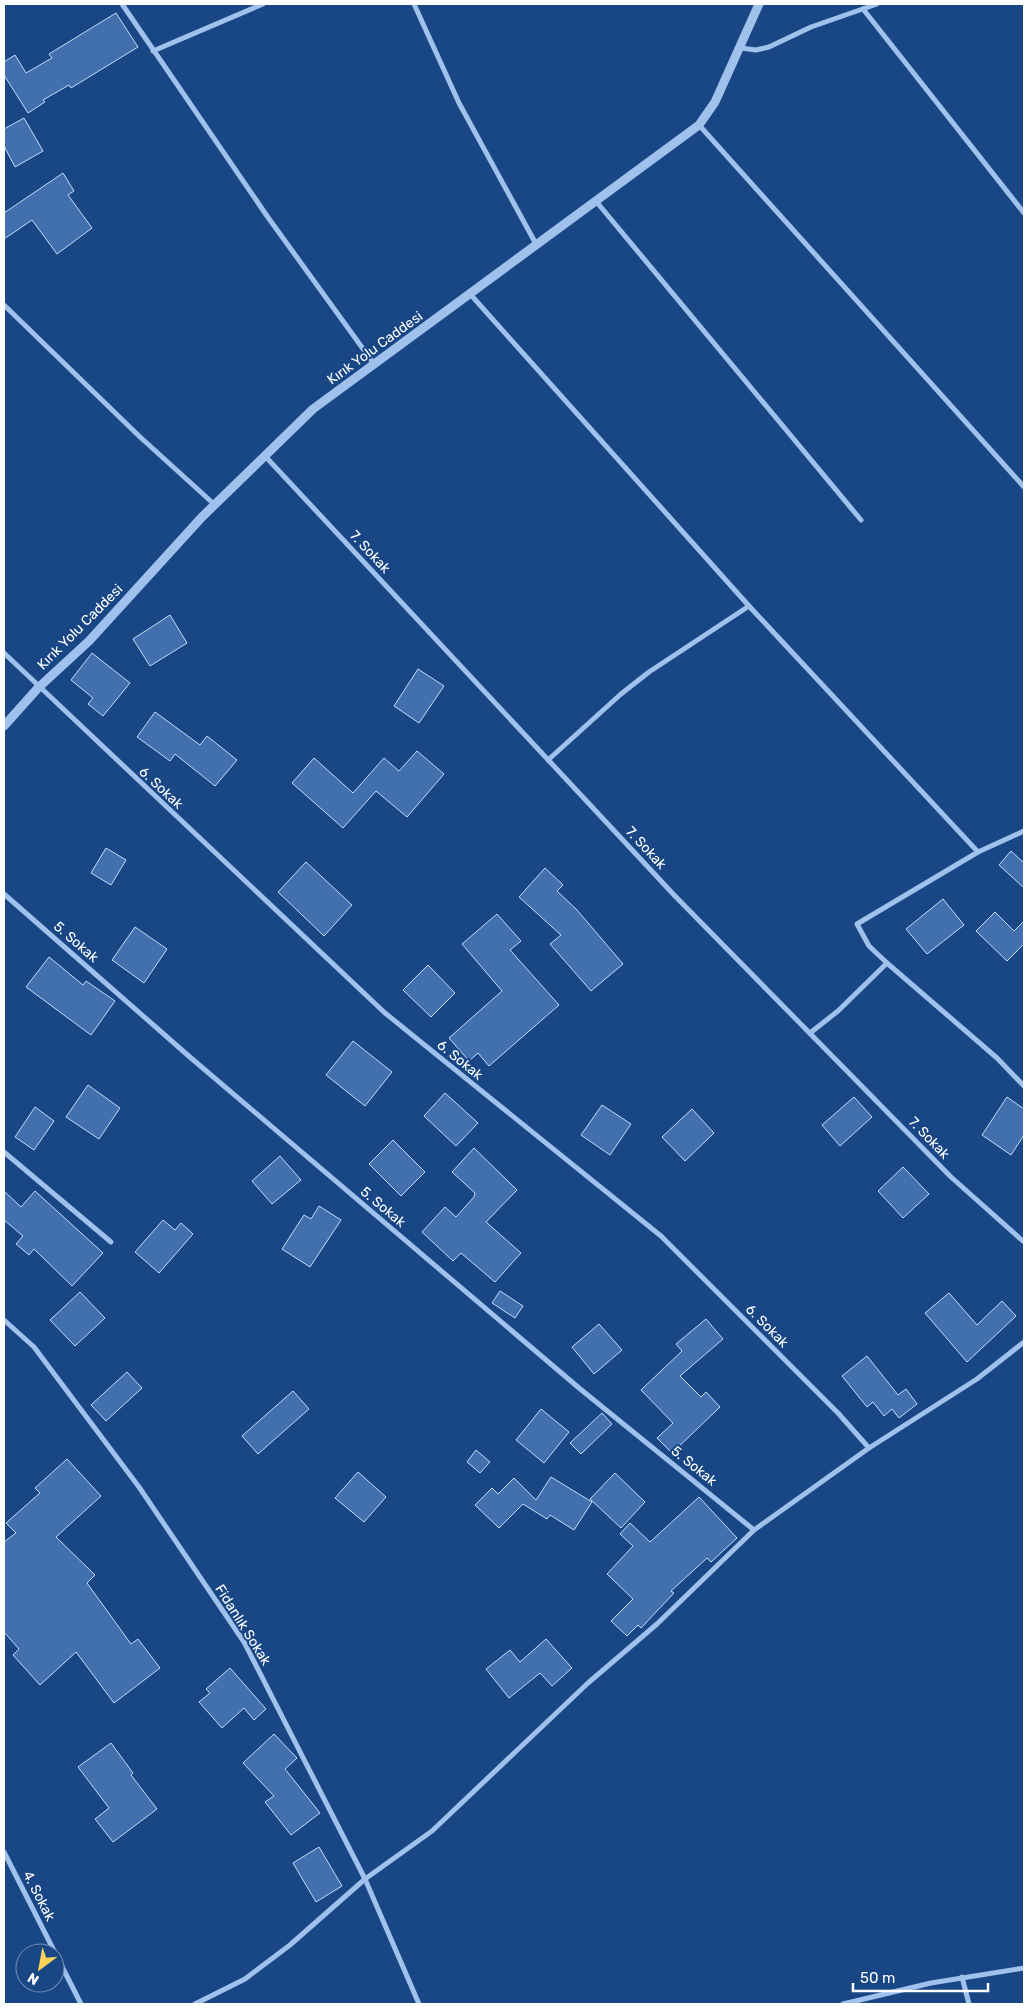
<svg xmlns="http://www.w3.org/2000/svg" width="1028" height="2008" viewBox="0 0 1028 2008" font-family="Rubik,sans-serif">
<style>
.building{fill:#4270af;stroke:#c4dbf9}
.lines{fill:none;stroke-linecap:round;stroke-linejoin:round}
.minor{stroke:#9fc1ec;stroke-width:5}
.tertiary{stroke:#9fc1ec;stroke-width:9}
.labels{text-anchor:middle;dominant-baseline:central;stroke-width:4;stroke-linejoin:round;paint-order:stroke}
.street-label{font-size:14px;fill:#fff;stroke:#194685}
</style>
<rect width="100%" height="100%" fill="#194685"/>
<g class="building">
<polygon points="116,13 138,47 71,88 69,85 43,100 45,102 28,113 4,75 4,62 15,55 26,73 52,58 49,54"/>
<polygon points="24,118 43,151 15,167 4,146 4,129"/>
<polygon points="63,173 74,191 68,195 92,228 57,254 32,220 4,239 4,213"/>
<polygon points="170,615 187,643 150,666 133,639"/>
<polygon points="92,653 130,683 103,716 88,704 93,698 71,680"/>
<polygon points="418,669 444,686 419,723 394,706"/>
<polygon points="155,712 200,745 207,736 237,760 215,786 175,754 170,761 137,737"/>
<polygon points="417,751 444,774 407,817 376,791 343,828 292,783 314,758 353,793 384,758 399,771"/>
<polygon points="106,848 126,860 111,885 91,873"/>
<polygon points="1011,851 1024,863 1024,888 999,865"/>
<polygon points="306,862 352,905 324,936 278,892"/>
<polygon points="545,868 563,885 557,891 577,910 623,964 591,991 550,944 561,935 519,897"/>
<polygon points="943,899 964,925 927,954 906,929"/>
<polygon points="995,912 1014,931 1024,921 1024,944 1007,961 976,931"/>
<polygon points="497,914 521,941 510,950 559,1005 489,1066 478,1053 469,1061 449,1038 502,991 462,944"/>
<polygon points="135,927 167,949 144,983 112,960"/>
<polygon points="49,957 83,985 86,981 115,1001 91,1035 26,987"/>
<polygon points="428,965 455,993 431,1017 403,990"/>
<polygon points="353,1041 392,1072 365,1106 326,1075"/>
<polygon points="88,1085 120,1108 99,1139 66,1117"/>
<polygon points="445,1093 478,1123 456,1146 424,1116"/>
<polygon points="854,1097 872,1117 840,1146 822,1125"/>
<polygon points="1007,1097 1024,1109 1024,1135 1011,1155 982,1135"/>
<polygon points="602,1105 631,1124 610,1155 581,1135"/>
<polygon points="35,1107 54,1121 34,1150 15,1137"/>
<polygon points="692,1109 714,1133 685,1161 662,1137"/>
<polygon points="393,1140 425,1172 401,1196 369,1164"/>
<polygon points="474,1148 517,1190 486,1222 521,1253 495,1282 461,1253 453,1261 422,1232 445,1207 456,1217 474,1197 475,1193 452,1172"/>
<polygon points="280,1156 301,1180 272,1204 252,1181"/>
<polygon points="903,1167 929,1194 903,1218 878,1191"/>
<polygon points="4,1191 21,1207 35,1191 103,1253 72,1286 34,1249 29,1255 16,1244 23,1236 4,1220"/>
<polygon points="319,1206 341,1220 310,1267 282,1249 304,1215 311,1219"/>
<polygon points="163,1220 175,1230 181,1223 193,1234 159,1273 135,1252"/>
<polygon points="500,1291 523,1306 515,1318 492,1303"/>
<polygon points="80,1292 105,1318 75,1346 50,1320"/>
<polygon points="949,1293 977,1325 1002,1301 1016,1316 967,1362 925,1313"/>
<polygon points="706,1319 723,1339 680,1376 701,1397 706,1392 720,1407 672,1453 657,1438 673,1423 641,1390 682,1351 676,1344"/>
<polygon points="599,1324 622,1350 594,1374 572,1347"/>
<polygon points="867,1356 898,1395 906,1389 917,1404 899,1418 892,1409 884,1416 873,1402 867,1407 842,1376"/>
<polygon points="127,1372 142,1388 106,1421 91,1405"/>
<polygon points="293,1391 309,1409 258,1454 242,1436"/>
<polygon points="541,1409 569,1432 544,1463 516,1440"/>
<polygon points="602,1413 612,1424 581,1454 570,1443"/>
<polygon points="476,1450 490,1462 480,1473 467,1462"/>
<polygon points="67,1459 101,1496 56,1537 95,1575 87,1583 131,1644 138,1639 160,1668 114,1703 76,1652 40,1685 13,1655 19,1649 4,1632 4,1542 16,1533 6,1523 40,1493 35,1488"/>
<polygon points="358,1472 386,1497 364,1522 335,1498"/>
<polygon points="615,1473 645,1502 621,1528 590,1499"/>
<polygon points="551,1477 592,1502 574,1530 550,1515 547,1519 523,1504 499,1528 475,1505 492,1488 498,1494 514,1478 536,1500"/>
<polygon points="699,1497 737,1538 711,1562 707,1558 671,1591 674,1593 641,1628 638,1625 627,1636 611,1621 633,1599 607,1574 633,1546 620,1534 630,1523 650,1542"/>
<polygon points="546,1639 572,1668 552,1686 540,1673 509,1698 486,1669 510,1650 520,1662"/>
<polygon points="230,1668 266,1709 254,1720 244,1708 222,1728 199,1702 210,1693 206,1689"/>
<polygon points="274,1734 297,1758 285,1769 320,1813 291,1835 265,1802 274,1796 243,1763"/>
<polygon points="111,1743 133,1773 131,1775 157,1809 113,1842 95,1819 109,1808 78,1767"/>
<polygon points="319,1847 342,1886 316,1902 293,1863"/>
</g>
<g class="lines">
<g class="minor">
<polyline points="122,4 267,216 374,364"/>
<polyline points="414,4 459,103 536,244"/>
<polyline points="863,9 1024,213"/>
<polyline points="741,48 756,50 769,47 811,27 877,4"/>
<polyline points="153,51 263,4"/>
<polyline points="699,125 1024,487"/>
<polyline points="595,200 861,520"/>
<polyline points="471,295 749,606 978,852"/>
<polyline points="4,305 139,436 215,505"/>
<polyline points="265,456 675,896 951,1177 1024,1242"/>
<polyline points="4,653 385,1013 661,1236 838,1413 869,1448"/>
<polyline points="548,760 621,694 649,672 749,606"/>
<polyline points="4,894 191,1058 579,1388 754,1530"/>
<polyline points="887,963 997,1058 1024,1086"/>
<polyline points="810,1033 838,1011 887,963 869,946 857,924 978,852 1024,831"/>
<polyline points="4,1152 111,1242"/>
<polyline points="4,1320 34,1347 139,1487 244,1642 365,1879 419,2004"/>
<polyline points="4,1852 81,2004"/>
<polyline points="962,1977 969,2004"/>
<polyline points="195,2004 245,1979 290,1945 365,1879 432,1831 588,1683 657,1624 754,1530 869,1448 977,1379 1024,1342"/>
<polyline points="843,2004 931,1983 1024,1968"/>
</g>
<polyline class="tertiary" points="4,726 38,688 89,641 202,517 313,409 699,125 715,102 759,4"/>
</g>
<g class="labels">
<g class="street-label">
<text transform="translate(375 348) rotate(-36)">Kırık Yolu Caddesi</text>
<text transform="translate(370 552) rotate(47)">7. Sokak</text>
<text transform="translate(80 627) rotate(-45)">Kırık Yolu Caddesi</text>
<text transform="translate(161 788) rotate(43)">6. Sokak</text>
<text transform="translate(646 848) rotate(47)">7. Sokak</text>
<text transform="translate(76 942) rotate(41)">5. Sokak</text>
<text transform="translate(460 1060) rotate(39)">6. Sokak</text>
<text transform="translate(929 1138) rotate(46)">7. Sokak</text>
<text transform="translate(383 1207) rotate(40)">5. Sokak</text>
<text transform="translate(767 1326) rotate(45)">6. Sokak</text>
<text transform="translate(694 1466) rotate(39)">5. Sokak</text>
<text transform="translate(243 1625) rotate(58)">Fidanlık Sokak</text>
<text transform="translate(39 1896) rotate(63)">4. Sokak</text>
</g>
</g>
<rect width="1028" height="2008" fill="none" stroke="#ffffff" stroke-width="10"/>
<g transform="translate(40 1968) rotate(212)"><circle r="24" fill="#194685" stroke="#7590b6"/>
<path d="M0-4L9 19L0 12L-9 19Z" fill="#ffd25a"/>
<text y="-8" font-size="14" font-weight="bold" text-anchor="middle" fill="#ffffff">N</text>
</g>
<path d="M853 1983v8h135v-8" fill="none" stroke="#ffffff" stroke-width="2.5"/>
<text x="860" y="1983" font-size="15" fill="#ffffff" stroke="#194685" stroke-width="4" paint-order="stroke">50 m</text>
</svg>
